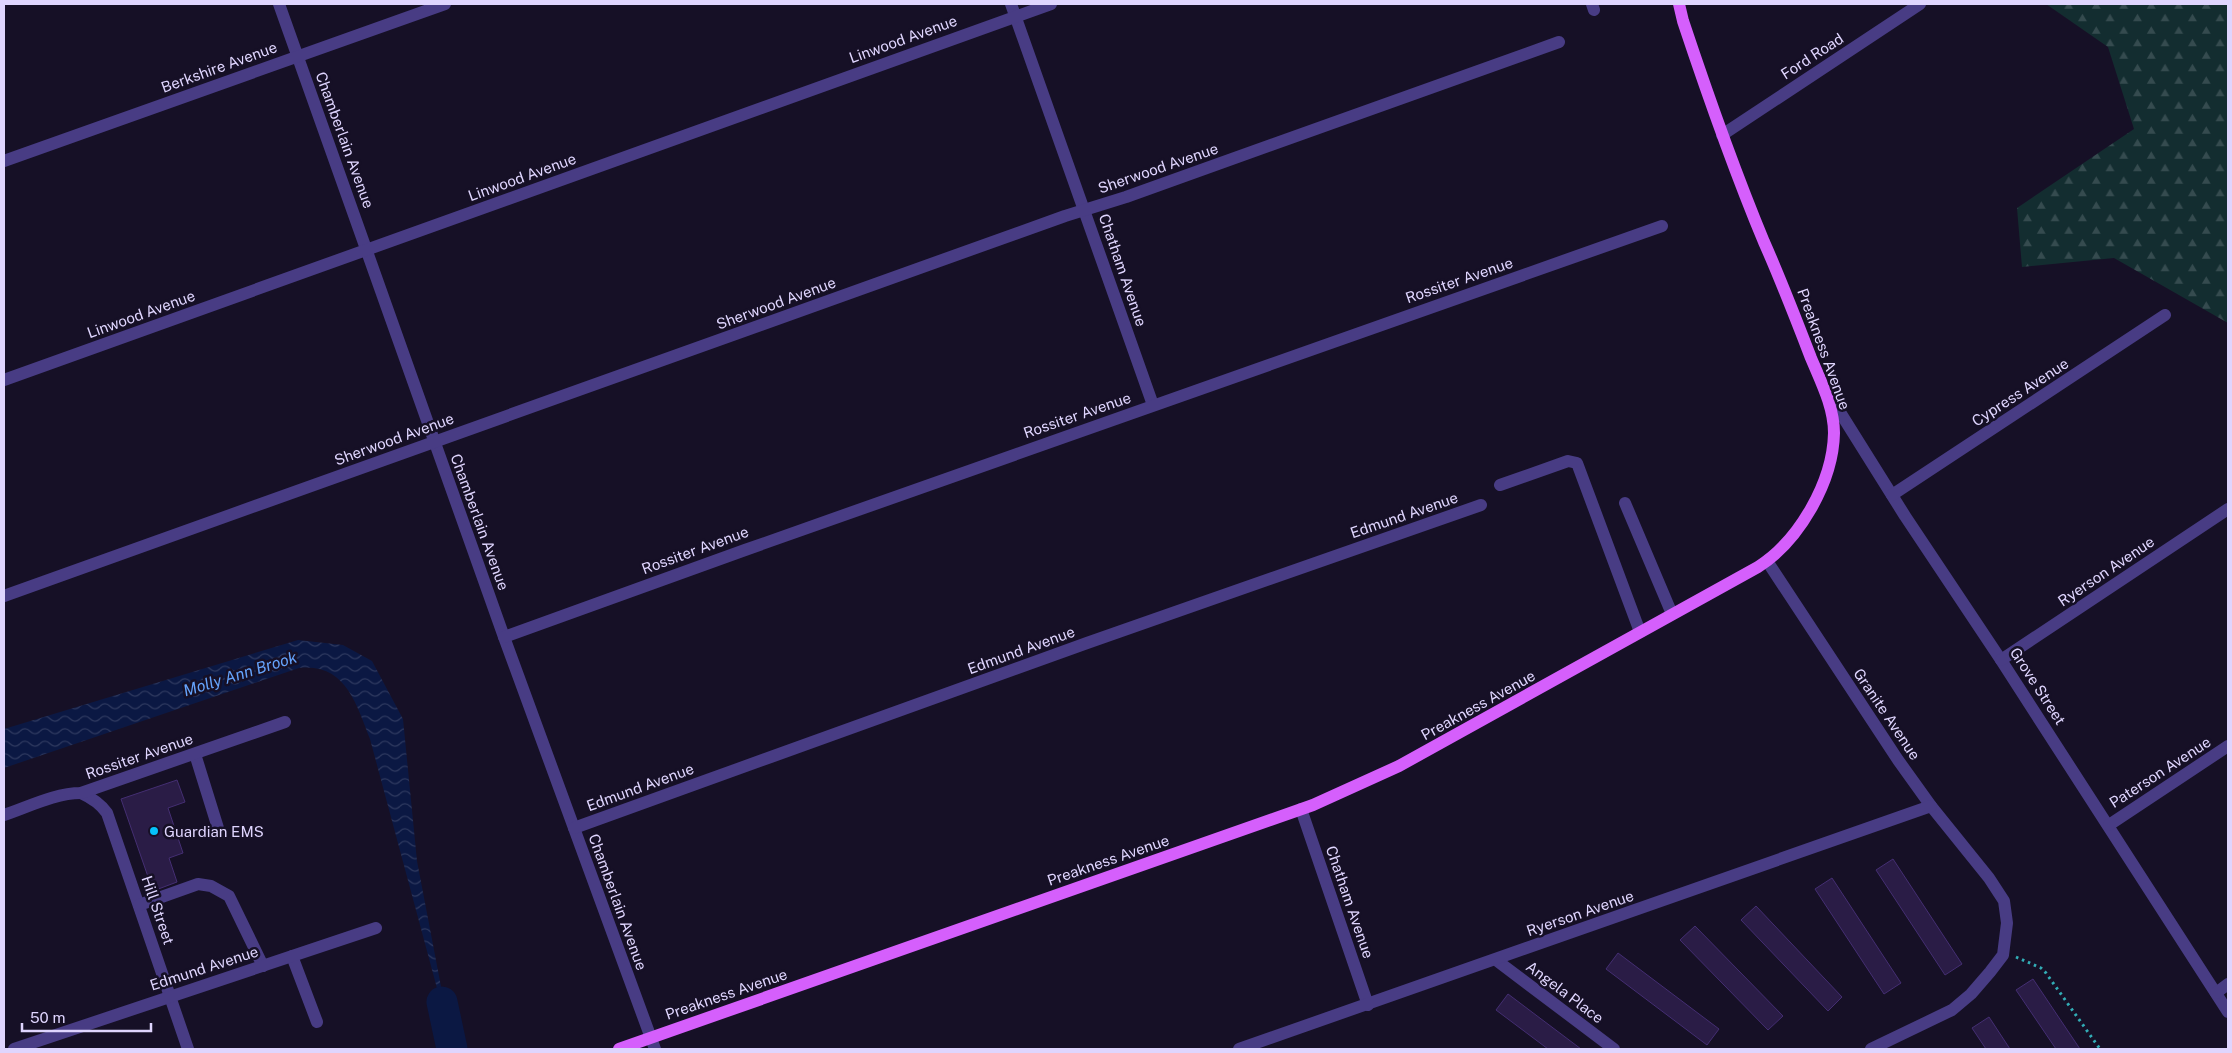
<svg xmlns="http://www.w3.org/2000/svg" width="2232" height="1053" viewBox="0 0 2232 1053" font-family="'Public Sans',sans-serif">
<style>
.forest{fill:url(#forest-firs)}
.water{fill:url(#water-waves)}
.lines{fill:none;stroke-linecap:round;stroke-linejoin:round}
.river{stroke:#0b1843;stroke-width:31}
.building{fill:#2a1c46;stroke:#442e72}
.path{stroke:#32adb6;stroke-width:3;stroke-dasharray:2.5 4;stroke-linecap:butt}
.minor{stroke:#483c84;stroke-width:12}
.major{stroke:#d55ffc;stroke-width:12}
.poi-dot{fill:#05c2fa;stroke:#161026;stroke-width:2}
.labels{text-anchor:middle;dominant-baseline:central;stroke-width:5;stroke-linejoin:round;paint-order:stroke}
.street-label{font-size:15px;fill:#dfd5fe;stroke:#161026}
.poi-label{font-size:15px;fill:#dfd5fe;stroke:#161026;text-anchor:start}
.water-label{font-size:16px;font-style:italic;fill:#65a3fc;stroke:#161026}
</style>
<defs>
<pattern id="forest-firs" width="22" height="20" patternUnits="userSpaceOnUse" patternTransform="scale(1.25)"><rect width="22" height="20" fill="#132d30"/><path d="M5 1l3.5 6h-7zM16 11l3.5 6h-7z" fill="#354b4f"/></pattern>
<pattern id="water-waves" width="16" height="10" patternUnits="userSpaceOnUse" patternTransform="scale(1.25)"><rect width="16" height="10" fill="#0b1843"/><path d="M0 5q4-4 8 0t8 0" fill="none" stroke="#2e395f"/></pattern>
</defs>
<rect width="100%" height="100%" fill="#161026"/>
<polygon class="forest" points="2046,4 2228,4 2228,323 2114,258 2022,267 2017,208 2134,129 2108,47"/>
<path class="water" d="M298 640 343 645 372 661 403 719 417 861 452 1044 370 739C356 704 346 663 299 668L4 768V729Z"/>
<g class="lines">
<polyline class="river" points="442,1002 452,1049"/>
</g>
<g class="building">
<polygon points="177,780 185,802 168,808 183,853 169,858 177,882 153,891 121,799"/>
<polygon points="1893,859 1962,964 1945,975 1876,870"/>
<polygon points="1832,878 1901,983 1884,994 1815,889"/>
<polygon points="1756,906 1842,997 1828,1011 1741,920"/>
<polygon points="1695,926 1783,1016 1768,1030 1680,940"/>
<polygon points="1618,953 1719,1029 1707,1045 1606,969"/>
<polygon points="2033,979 2080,1049 2056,1049 2016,990"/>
<polygon points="1508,994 1581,1049 1548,1049 1496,1010"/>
<polygon points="1989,1017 2010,1049 1986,1049 1972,1028"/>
</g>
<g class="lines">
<polyline class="path" points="2016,957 2041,968 2046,973 2100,1049"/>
<g class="minor">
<polyline points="279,4 504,637 655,1049"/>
<polyline points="1011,4 1153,405"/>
<polyline points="1592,4 1594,10"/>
<polyline points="1722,135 1920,4"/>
<polyline points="4,161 445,4"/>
<polyline points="4,380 1051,4"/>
<polyline points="1828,393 1905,516 2001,660 2228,1012"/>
<polyline points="1500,485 1568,461 1577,463 1640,632"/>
<polyline points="1892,495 2165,315"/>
<polyline points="1625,503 1672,614"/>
<polyline points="1767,561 1898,760 1931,806 1989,878 2004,901 2007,923 2003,955 1990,972 1971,994 1952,1010 1871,1049"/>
<polyline points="4,596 1065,216 1126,197 1559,42"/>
<polyline points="504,637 745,550 1662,226"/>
<polyline points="2001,660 2228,509"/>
<polyline points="195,754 218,828"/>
<path d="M81 793C92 798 100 803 107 813L188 1049"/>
<polyline points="1301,809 1368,1005"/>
<path d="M4 815C28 807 55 793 81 793L285 722"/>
<polyline points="2109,825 2228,746"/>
<polyline points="574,828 1087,643 1481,505"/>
<polyline points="139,905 198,884 211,886 229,896 263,966"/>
<polyline points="292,956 317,1022"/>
<polyline points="1496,960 1614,1049"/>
<polyline points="2216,993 2228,984"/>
<polyline points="14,1049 376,928"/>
<polyline points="1239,1049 1931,806"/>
</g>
<path class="major" d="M619 1049 1313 805 1399 766 1758 567C1799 541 1833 482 1834 433 1834 407 1821 382 1811 358 1796 319 1781 280 1764 242 1734 170 1708 96 1683 21L1679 4"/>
</g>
<circle class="poi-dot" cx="154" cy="831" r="5"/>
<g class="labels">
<g class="street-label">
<text transform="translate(903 39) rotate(-20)">Linwood Avenue</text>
<text transform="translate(1812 56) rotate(-33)">Ford Road</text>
<text transform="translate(219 67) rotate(-20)">Berkshire Avenue</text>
<text transform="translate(345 140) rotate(70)">Chamberlain Avenue</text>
<text transform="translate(1158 168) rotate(-19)">Sherwood Avenue</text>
<text transform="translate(522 177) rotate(-20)">Linwood Avenue</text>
<text transform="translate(1123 270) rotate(71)">Chatham Avenue</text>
<text transform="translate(1459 280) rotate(-19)">Rossiter Avenue</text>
<text transform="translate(776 303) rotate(-20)">Sherwood Avenue</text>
<text transform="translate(141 314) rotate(-20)">Linwood Avenue</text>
<text transform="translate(1824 349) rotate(70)">Preakness Avenue</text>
<text transform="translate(2020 392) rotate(-33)">Cypress Avenue</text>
<text transform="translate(1077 415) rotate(-19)">Rossiter Avenue</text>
<text transform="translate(394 439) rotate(-20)">Sherwood Avenue</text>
<text transform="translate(1404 515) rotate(-19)">Edmund Avenue</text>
<text transform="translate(480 522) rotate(70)">Chamberlain Avenue</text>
<text transform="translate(695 550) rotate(-20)">Rossiter Avenue</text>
<text transform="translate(2106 571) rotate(-34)">Ryerson Avenue</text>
<text transform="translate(1021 650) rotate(-20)">Edmund Avenue</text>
<text transform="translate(2038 686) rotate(57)">Grove Street</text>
<text transform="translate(1478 705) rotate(-29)">Preakness Avenue</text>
<text transform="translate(1887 714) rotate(56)">Granite Avenue</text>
<text transform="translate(139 756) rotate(-19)">Rossiter Avenue</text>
<text transform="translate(2160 772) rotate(-33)">Paterson Avenue</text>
<text transform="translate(640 787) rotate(-20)">Edmund Avenue</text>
<text transform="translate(1108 860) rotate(-19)">Preakness Avenue</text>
<text transform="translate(618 902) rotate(70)">Chamberlain Avenue</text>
<text transform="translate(1350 902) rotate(71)">Chatham Avenue</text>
<text transform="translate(158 910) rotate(71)">Hill Street</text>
<text transform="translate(1580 913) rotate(-19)">Ryerson Avenue</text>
<text transform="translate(204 968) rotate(-18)">Edmund Avenue</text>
<text transform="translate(1565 992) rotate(37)">Angela Place</text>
<text transform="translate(726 994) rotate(-19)">Preakness Avenue</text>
</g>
<g class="poi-label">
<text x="164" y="831">Guardian EMS</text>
</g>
<g class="water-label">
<text transform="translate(240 674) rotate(-17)">Molly Ann Brook</text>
</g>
</g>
<rect width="2232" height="1053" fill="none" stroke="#dfd5fe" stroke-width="10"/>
<path d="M22 1023v8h129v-8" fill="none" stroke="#dfd5fe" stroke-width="2.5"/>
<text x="30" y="1023" font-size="15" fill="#dfd5fe" stroke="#161026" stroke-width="4" paint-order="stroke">50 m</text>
</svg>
